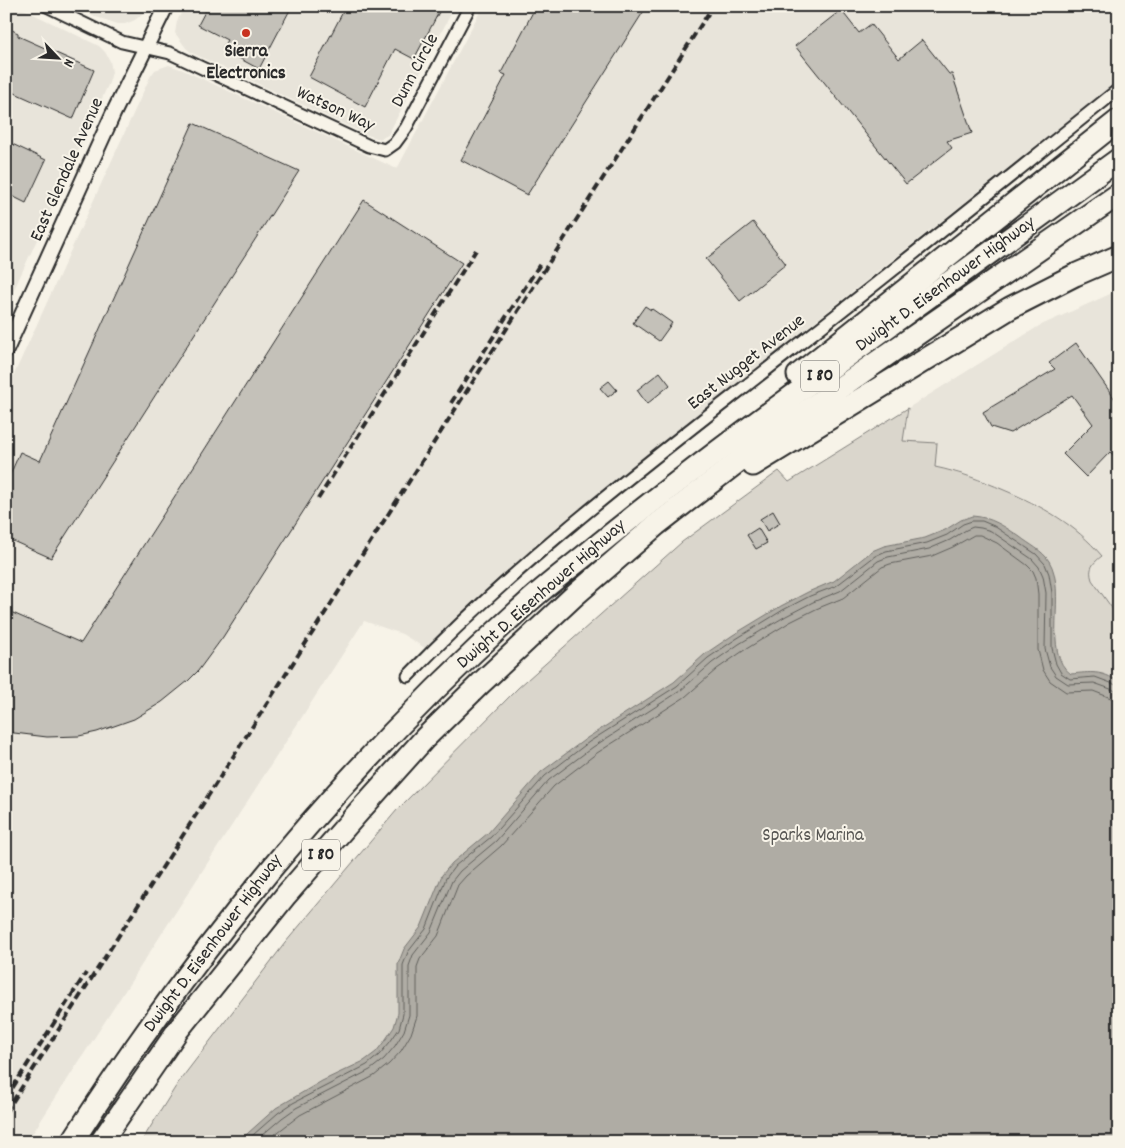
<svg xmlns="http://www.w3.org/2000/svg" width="1125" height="1148" viewBox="0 0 1125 1148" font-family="Dekko,sans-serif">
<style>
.built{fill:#e8e4da}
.green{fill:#dad6cc;stroke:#82807c}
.water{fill:#afaca4;stroke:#7a7874}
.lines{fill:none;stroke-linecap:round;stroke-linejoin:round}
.shore{stroke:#605f5b;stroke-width:1}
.building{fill:#c4c1b9;stroke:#2b2b2b}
.minor-casing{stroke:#2b2b2b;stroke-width:15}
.tertiary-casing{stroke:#2b2b2b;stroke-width:18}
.motorway-casing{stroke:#2b2b2b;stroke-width:25}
.minor{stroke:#f7f3e8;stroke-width:11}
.tertiary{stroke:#f7f3e8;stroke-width:14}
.motorway{stroke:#f7f3e8;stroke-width:21}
.rail{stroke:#2b2b2b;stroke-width:4;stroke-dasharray:8 4;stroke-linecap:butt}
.poi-dot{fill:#c8321e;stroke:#f7f3e8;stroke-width:2}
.labels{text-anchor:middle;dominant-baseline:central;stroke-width:4;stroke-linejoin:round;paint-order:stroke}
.shield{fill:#f7f3e8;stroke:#686764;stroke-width:1}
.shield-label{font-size:18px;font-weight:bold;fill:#2b2b2b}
.poi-label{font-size:19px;font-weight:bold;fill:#2b2b2b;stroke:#f7f3e8}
.street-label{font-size:19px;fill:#2b2b2b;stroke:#f7f3e8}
.park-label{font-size:19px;fill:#575653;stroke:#f7f3e8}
</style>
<rect width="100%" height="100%" fill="#f7f3e8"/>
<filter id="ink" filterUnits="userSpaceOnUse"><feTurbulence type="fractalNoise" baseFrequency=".02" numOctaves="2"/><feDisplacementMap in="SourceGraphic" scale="10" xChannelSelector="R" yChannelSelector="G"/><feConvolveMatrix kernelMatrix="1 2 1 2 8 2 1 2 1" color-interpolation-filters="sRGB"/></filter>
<g filter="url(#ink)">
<g class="built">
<polygon points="6,6 17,6 99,46 105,52 110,61 112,72 109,83 6,307"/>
<polygon points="73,6 147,6 142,14 135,20 125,24 118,24 96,17"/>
<polygon points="185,6 455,6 388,135 380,139 367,135 192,53 186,48 175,33 177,21"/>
<polygon points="483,6 1119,6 1119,80 601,491 497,579 425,648 402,634 364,621 27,1142 6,1142 6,392 150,77 155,70 169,65 183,70 397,169"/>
<polygon points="1119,290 1119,618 1092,580 1090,575 1093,563 1102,557 1063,520 1033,502 981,480 952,470 934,467 903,441 908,408 1039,326"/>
</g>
<path class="green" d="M908 408 903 441 937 443 935 467C959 472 981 480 1004 490 1042 506 1075 524 1102 556 1093 563 1088 568 1092 580L1119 618V1142H141L178 1083 285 943 397 810 518 688 682 542 779 471 789 482Z"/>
<path class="water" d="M972 516C991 517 1004 526 1020 537 1030 545 1042 550 1049 561 1068 592 1041 653 1071 674 1091 672 1101 670 1119 682V1142H238L276 1108 322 1081 364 1061 376 1052 386 1039 394 1027 398 1013V964L404 949 421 927 442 875 452 863 488 833 541 772 587 738 674 682 705 654 733 635 781 606 808 592 834 581 872 551 884 546 925 538 945 530 961 520Z"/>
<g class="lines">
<g class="shore">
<polyline points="245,1142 278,1113 293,1103 367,1065 379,1055 390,1042 399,1029 403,1014 403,965 408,952 426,929 446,878 455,866 491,837 545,776 589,742 677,686 708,658 736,639 783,610 810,596 836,586 875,556 886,551 927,543 947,535 963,524 972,521 982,521 994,526 1036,554 1045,564 1049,574 1052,593 1052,648 1056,664 1061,673 1070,679 1095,677 1119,686"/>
<polyline points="254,1142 282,1118 296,1108 370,1070 384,1059 395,1046 404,1031 409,1015 409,966 413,955 431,932 452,881 460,871 496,841 549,780 593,747 680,691 712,663 739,644 786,616 813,602 840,591 878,561 888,557 929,549 950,540 966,530 973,527 981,528 991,531 1032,559 1039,567 1043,576 1046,593 1045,649 1050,667 1056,676 1068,684 1094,683 1119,692"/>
<polyline points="265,1142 300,1115 374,1076 389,1064 401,1051 411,1034 417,1016 417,967 420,959 438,936 458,885 466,876 501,846 554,786 597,753 685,697 717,669 743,651 790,622 816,609 843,598 882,567 890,564 932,556 953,547 974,535 980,535 997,543 1027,565 1033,571 1036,578 1038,594 1038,650 1043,670 1050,681 1066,692 1093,691 1111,698 1119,700"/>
</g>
</g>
<g class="building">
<polygon points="208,6 292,6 259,69 222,49 227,40 198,25"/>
<polygon points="346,6 427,6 439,12 414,59 395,49 365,107 309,77"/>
<polygon points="536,6 647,6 527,195 461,160 506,75 501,73"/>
<polygon points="841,10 859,33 871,24 899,59 922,40 949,74 952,74 972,133 947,141 952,148 906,184 795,46"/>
<polygon points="6,27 18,33 18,36 94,70 73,119 6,89"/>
<polygon points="193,123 299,171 51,558 6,538 6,484 20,452 40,461"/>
<polygon points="6,141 46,160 26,203 6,193"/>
<polygon points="364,200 462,263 223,637 198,671 188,681 162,702 134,719 97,732 79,736 47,737 6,732 6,610 81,643"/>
<polygon points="753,222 786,264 740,301 706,259"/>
<polygon points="645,306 651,310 652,309 672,323 659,341 633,323"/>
<polygon points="1076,343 1119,405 1119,460 1110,452 1086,477 1063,454 1093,424 1072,395 1010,433 991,427 983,412 1055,369 1049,363"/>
<polygon points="660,372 670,385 647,404 637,390"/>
<polygon points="609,381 617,390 608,397 600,388"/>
<polygon points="773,511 780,523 767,531 760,519"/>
<polygon points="758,528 767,543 756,549 747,535"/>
</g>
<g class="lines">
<g class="minor-casing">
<g id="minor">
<polyline points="47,6 122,42 170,53 369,146 385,150 395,143 406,128 470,6"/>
<path d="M408 676C524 555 658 455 789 352 900 266 1009 177 1119 89"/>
</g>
</g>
<g class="tertiary-casing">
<polyline id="tertiary" points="6,350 113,114 166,6"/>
</g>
<g class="motorway-casing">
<g id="motorway">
<polyline points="798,375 1119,120"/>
<polyline points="753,465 1010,308 1075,275 1119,256"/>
<path d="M72 1142C199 944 350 761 526 604 547 585 571 567 593 549 674 483 757 421 842 360 934 293 1026 226 1119 159"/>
<polyline points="101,1142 178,1030 286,895 362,808 425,738 481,683 574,596 656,525 776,432 1119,194"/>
</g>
</g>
<use href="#minor" class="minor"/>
<use href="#tertiary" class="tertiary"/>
<use href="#motorway" class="motorway"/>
<g class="rail">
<polyline points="451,403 540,264"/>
<polyline points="318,499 476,250"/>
<polyline points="6,1098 86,973"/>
<polyline points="6,1112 713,6"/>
</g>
</g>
</g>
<circle class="poi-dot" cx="246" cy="33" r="5"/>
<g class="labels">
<g class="shield">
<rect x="801" y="360.5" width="38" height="31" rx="4"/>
<rect x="302" y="839.5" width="38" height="31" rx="4"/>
</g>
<g class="shield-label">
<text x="820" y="376">I 80</text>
<text x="321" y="855">I 80</text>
</g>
<g class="poi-label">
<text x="246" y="52">Sierra<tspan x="246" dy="22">Electronics</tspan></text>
</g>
<g class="street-label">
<text transform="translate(416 71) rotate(-62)">Dunn Circle</text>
<text transform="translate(335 110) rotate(25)">Watson Way</text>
<text transform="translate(68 170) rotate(-66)">East Glendale Avenue</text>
<text transform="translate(946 285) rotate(-36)">Dwight D. Eisenhower Highway</text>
<text transform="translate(747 363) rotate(-38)">East Nugget Avenue</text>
<text transform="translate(542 595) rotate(-41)">Dwight D. Eisenhower Highway</text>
<text transform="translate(214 944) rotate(-53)">Dwight D. Eisenhower Highway</text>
</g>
<g class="park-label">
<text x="813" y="836">Sparks Marina</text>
</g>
</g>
<rect width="1125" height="1148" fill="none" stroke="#f7f3e8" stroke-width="25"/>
<rect x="12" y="12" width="1100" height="1123" fill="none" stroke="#2b2b2b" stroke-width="2" filter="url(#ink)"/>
<g transform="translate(58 58) rotate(115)" stroke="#f7f3e8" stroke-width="4" paint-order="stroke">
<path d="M0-4L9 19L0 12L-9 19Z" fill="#2b2b2b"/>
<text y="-8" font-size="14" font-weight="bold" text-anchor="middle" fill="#2b2b2b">N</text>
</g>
</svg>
